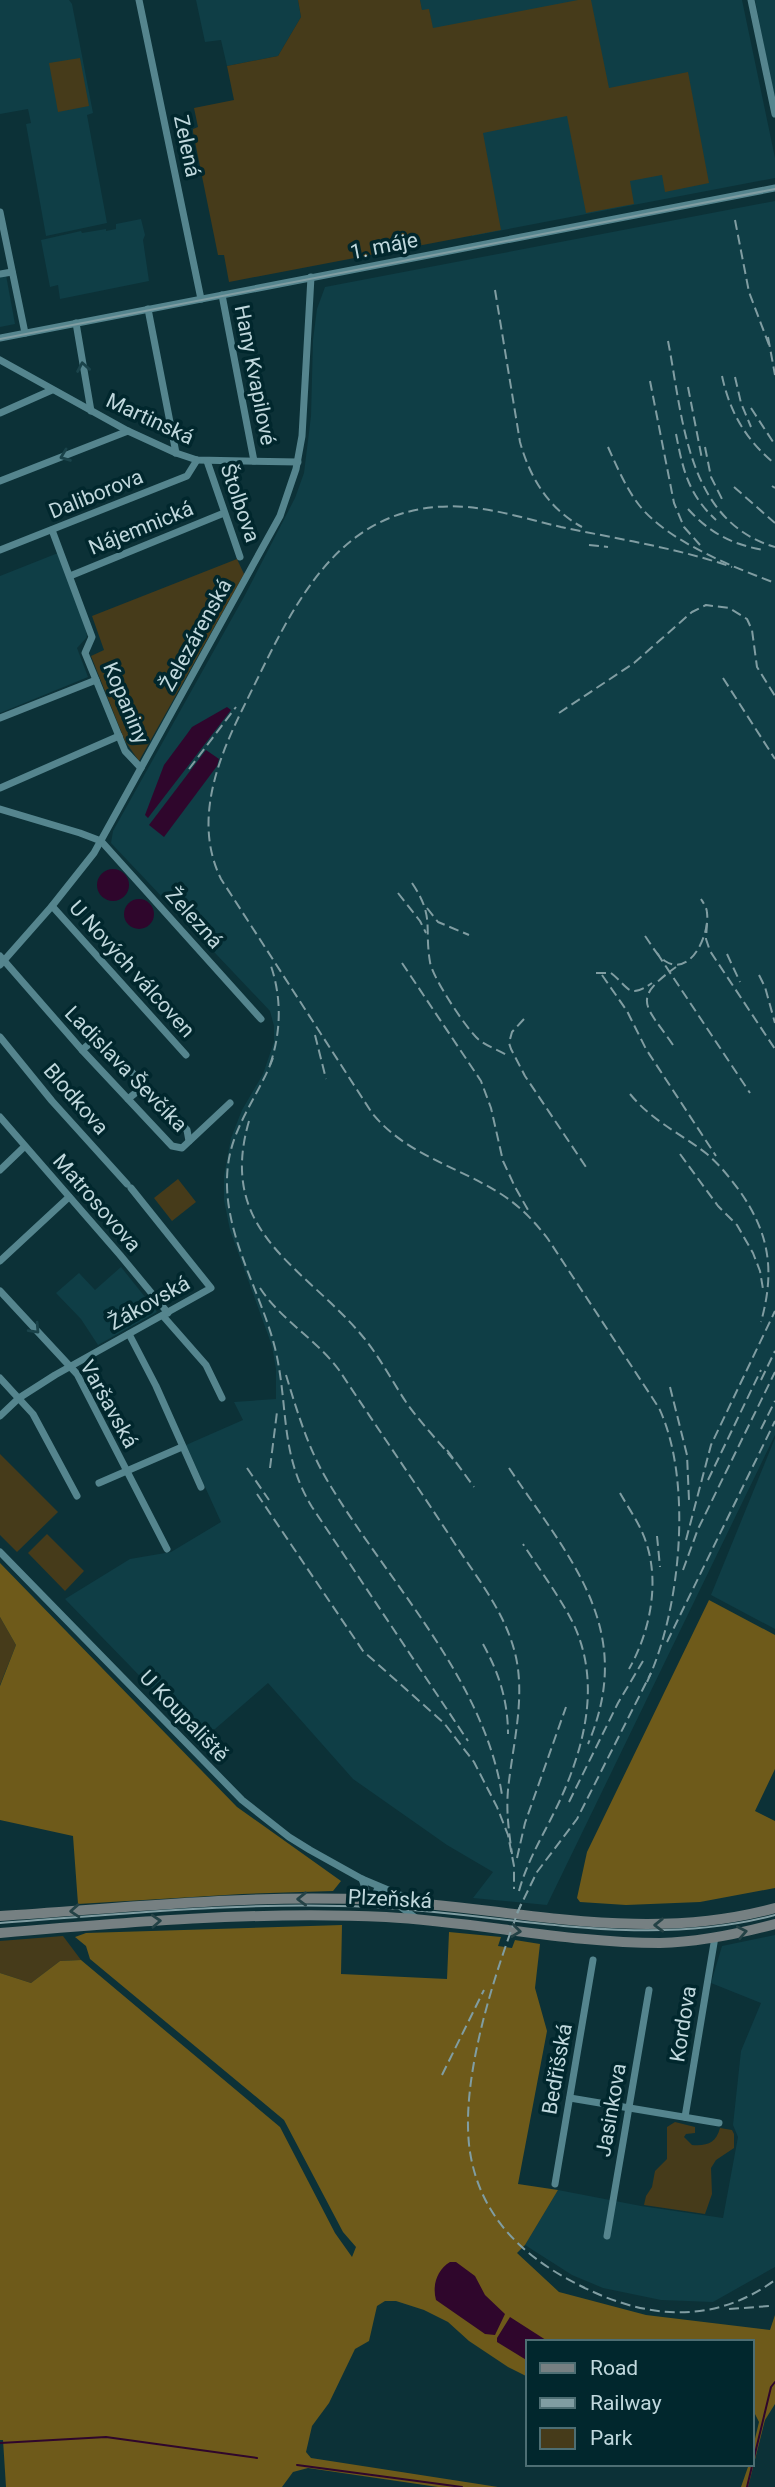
<svg xmlns="http://www.w3.org/2000/svg" width="775" height="2487" viewBox="0 0 775 2487" font-family="Roboto,sans-serif">
<style>
.built{fill:#0f3e46}
.green{fill:#463b1a}
.forest{fill:#6e5a1a}
.water{fill:#2f062c}
.lines{fill:none;stroke-linecap:round;stroke-linejoin:round}
.stream{stroke:#2f062c;stroke-width:2}
.street{stroke:#55858e;stroke-width:7}
.secondary{stroke:#768082;stroke-width:10}
.tram{stroke:#809da2;stroke-width:2}
.rail{stroke:#809da2;stroke-width:2;stroke-dasharray:10 5;stroke-linecap:butt}
.oneway{stroke:#1a434a}
.oneway2{stroke:#244246}
.labels{text-anchor:middle;dominant-baseline:central;stroke-width:7;stroke-linejoin:round;paint-order:stroke}
.street-label{font-size:21px;fill:#c0d8dd;stroke:#01272d}
</style>
<rect width="100%" height="100%" fill="#0c3137"/>
<g class="built">
<polygon points="0,0 69,0 72,4 93,113 87,115 107,223 46,236 26,124 31,123 28,109 0,114"/>
<polygon points="196,0 298,0 301,17 278,56 227,66 221,40 205,42"/>
<polygon points="420,0 742,0 775,158 775,178 472,236 429,10 422,11"/>
<polygon points="755,0 775,0 775,99 768,67"/>
<polygon points="775,201 775,1435 547,1905 473,1898 493,1872 447,1845 353,1779 268,1683 215,1729 204,1729 198,1736 65,1599 130,1559 171,1552 221,1522 186,1445 243,1420 234,1402 276,1399 276,1369 272,1346 230,1230 224,1200 224,1176 231,1138 242,1110 263,1074 274,1042 274,1026 270,1011 111,843 113,831 245,595 295,498 304,473 311,416 313,340 317,309 325,287"/>
<polygon points="141,219 145,235 143,240 149,281 60,299 58,285 50,287 41,240 81,231 82,233 106,229 106,231 116,229 116,224"/>
<polygon points="6,275 15,324 0,327 0,277"/>
<polygon points="58,553 85,624 87,637 77,648 88,677 0,713 0,576"/>
<polygon points="121,1267 157,1312 98,1345 81,1319 56,1293 79,1273 95,1290"/>
<polygon points="775,1438 775,1629 711,1595"/>
<polygon points="775,1935 775,2267 713,2302 661,2300 603,2288 572,2275 525,2245 558,2190 641,2206 723,2218 738,2137 733,2125 741,2051 761,2003 711,1983 722,1946"/>
</g>
<g class="green">
<polygon points="298,0 420,0 422,10 429,9 433,28 578,0 591,0 609,88 688,72 709,183 665,192 662,175 630,181 634,204 586,213 567,116 483,133 501,230 229,282 224,255 218,255 193,132 193,129 198,127 194,108 234,100 227,66 278,56 301,17"/>
<polygon points="80,58 89,106 58,112 49,63"/>
<polygon points="237,559 244,574 139,761 125,741 91,656 104,650 92,616"/>
<polygon points="178,1179 196,1202 172,1221 154,1198"/>
<polygon points="0,1454 58,1512 17,1552 0,1535"/>
<polygon points="47,1534 84,1571 65,1591 28,1553"/>
<polygon points="0,1617 16,1645 0,1685"/>
<polygon points="63,1936 81,1960 60,1961 31,1983 0,1973 0,1941"/>
<path d="M675 2122 695 2127V2133L686 2134 684 2137 692 2145C708 2146 716 2143 720 2128L732 2130 734 2134V2148L716 2160 711 2168 712 2194 705 2214 644 2205 646 2196 652 2187 655 2171 667 2159V2127Z"/>
</g>
<g class="forest">
<polygon points="0,1563 237,1807 341,1881 333,1891 242,1894 78,1904 73,1836 0,1820 0,1686 16,1645 0,1617"/>
<polygon points="709,1600 775,1635 775,1769 755,1811 775,1821 775,1888 700,1902 626,1905 580,1902 577,1898 587,1852"/>
<polygon points="342,1925 341,1974 447,1979 449,1932 501,1937 498,1946 512,1948 515,1940 540,1944 535,1988 547,2031 518,2184 558,2190 525,2245 517,2253 559,2292 646,2315 770,2330 775,2315 775,2404 765,2420 748,2487 741,2487 749,2464 752,2464 752,2451 759,2422 752,2408 752,2342 528,2342 528,2377 508,2367 469,2341 448,2322 424,2310 396,2301 385,2301 377,2306 369,2341 355,2349 329,2403 312,2426 306,2452 311,2458 498,2487 438,2487 308,2468 293,2472 282,2487 6,2487 3,2440 0,2440 0,1973 31,1983 60,1961 81,1960 280,2127 335,2233 352,2257 356,2247 343,2232 284,2120 90,1959 86,1946 75,1937 86,1933"/>
</g>
<g class="water">
<polygon points="227,707 231,710 151,814 148,818 145,815 164,765 187,734 192,727"/>
<polygon points="206,750 219,759 217,766 164,837 149,825"/>
<circle cx="113" cy="885" r="16"/>
<circle cx="139" cy="914" r="15"/>
<path d="M450 2262H456L475 2276 485 2295 505 2314 495 2335 485 2334 436 2300C432 2285 437 2270 450 2262Z"/>
<polygon points="510,2317 549,2342 528,2342 528,2361 497,2342 497,2338"/>
</g>
<g class="lines">
<g class="stream">
<polyline points="0,2443 106,2437 257,2458"/>
<polyline points="297,2465 462,2487"/>
<polyline points="747,2487 771,2387 775,2382"/>
</g>
<g class="street">
<polyline points="139,0 201,299"/>
<polyline points="751,0 775,114"/>
<polyline points="0,212 25,333"/>
<polyline points="0,274 12,272"/>
<polyline points="222,295 254,461"/>
<polyline points="148,309 176,453"/>
<polyline points="76,323 91,411"/>
<polyline points="0,338 775,188"/>
<polyline points="0,360 128,431 176,453 197,460 298,462"/>
<polyline points="0,413 52,390"/>
<polyline points="207,461 240,557"/>
<polyline points="0,481 128,431"/>
<polyline points="52,530 92,637 85,653 125,751 141,768"/>
<polyline points="0,550 187,476 197,460"/>
<polyline points="70,576 224,513"/>
<polyline points="0,718 96,680"/>
<polyline points="0,788 119,736"/>
<polyline points="0,809 80,833 101,841 261,1019"/>
<polyline points="52,906 186,1055"/>
<polyline points="0,956 82,1050 172,1146 182,1148 230,1103"/>
<polyline points="0,965 52,906 94,853 280,516 296,469 302,436 311,277"/>
<polyline points="0,1037 52,1101 127,1184"/>
<polyline points="82,1050 95,1039 101,1040 187,1130 189,1141"/>
<polyline points="128,1099 144,1086"/>
<polyline points="0,1117 120,1255 168,1313"/>
<polyline points="0,1170 24,1147"/>
<polyline points="0,1261 69,1197"/>
<polyline points="0,1291 77,1374 167,1549"/>
<polyline points="163,1316 206,1365 222,1398"/>
<polyline points="129,1334 156,1386 201,1487"/>
<polyline points="0,1378 33,1414 77,1496"/>
<polyline points="0,1416 19,1398 55,1375 211,1288 131,1188"/>
<polyline points="99,1483 182,1447"/>
<polyline points="0,1552 242,1800 289,1837 310,1850 362,1879 412,1900"/>
<polyline points="377,1890 416,1918"/>
<polyline points="361,1900 366,1891 362,1879"/>
<polyline points="570,2098 719,2123"/>
<polyline points="685,2117 715,1937"/>
<polyline points="555,2184 593,1960"/>
<polyline points="607,2236 649,1990"/>
</g>
<g class="secondary">
<path d="M0 1916C125 1908 251 1894 376 1900 511 1907 640 1945 775 1908"/>
<path d="M0 1933C128 1922 257 1911 386 1917 478 1922 568 1943 660 1943 698 1942 738 1934 775 1924"/>
</g>
<g class="tram">
<polyline points="0,339 775,189"/>
<path d="M0 1923C123 1914 246 1901 370 1907 505 1913 641 1951 775 1915"/>
</g>
<g class="rail">
<polyline points="735,220 749,292 769,345"/>
<path d="M495 290 520 442C530 478 549 509 582 527"/>
<polyline points="768,337 775,375"/>
<path d="M668 341C683 417 686 521 775 547"/>
<path d="M722 376C730 413 746 440 775 464"/>
<polyline points="735,377 741,403 751,427"/>
<polyline points="650,381 674,503 684,527 700,545"/>
<polyline points="688,387 702,459"/>
<polyline points="751,408 775,445"/>
<path d="M676 434C683 470 688 494 716 520"/>
<path d="M608 447C617 467 626 488 639 505 667 541 733 567 775 583"/>
<polyline points="705,447 711,477 724,503"/>
<polyline points="772,486 775,488"/>
<polyline points="734,487 775,523"/>
<path d="M688 509C710 533 731 544 763 550"/>
<polyline points="589,545 608,547"/>
<polyline points="723,678 775,759"/>
<polyline points="559,713 634,663 692,612 706,605 729,608 747,619 752,630 757,667 775,696"/>
<polyline points="189,769 236,707"/>
<path d="M412 883C435 917 424 927 430 962 432 977 467 1030 479 1040 488 1047 499 1050 508 1056"/>
<polyline points="398,893 420,921 426,933"/>
<polyline points="427,908 438,922 469,935"/>
<polyline points="707,923 706,939 710,951 775,1049"/>
<path d="M645 936C651 944 657 956 665 961 691 978 710 933 707 913 707 908 704 904 701 899"/>
<polyline points="657,953 750,1093"/>
<polyline points="727,954 740,982"/>
<polyline points="402,963 481,1081 491,1108 503,1161 515,1187 528,1210"/>
<path d="M596 973H611C629 987 628 1000 652 983"/>
<polyline points="602,975 627,1011 646,1049 716,1156"/>
<polyline points="759,975 765,987 775,1023"/>
<polyline points="524,1019 512,1032 509,1043 511,1049 525,1076 588,1170"/>
<polyline points="315,1035 326,1079"/>
<path d="M673 1045C646 1005 630 1000 676 967"/>
<path d="M273 1058C259 1095 233 1125 228 1165 220 1230 260 1288 275 1348 289 1406 279 1453 312 1507L468 1741"/>
<path d="M270 1065C281 1032 282 999 271 966"/>
<path d="M630 1094C653 1122 679 1132 707 1154 719 1164 729 1177 739 1190 770 1234 775 1271 761 1322"/>
<path d="M249 1121C216 1234 306 1267 364 1338 381 1359 393 1383 408 1405 422 1424 438 1441 453 1459"/>
<polyline points="680,1154 718,1206 737,1225 753,1253 760,1271 763,1289"/>
<path d="M260 1288C281 1320 316 1339 339 1370 378 1429 418 1487 457 1547 482 1585 512 1622 518 1669 523 1709 512 1750 508 1790 506 1812 509 1832 512 1854"/>
<path d="M286 1375C297 1411 308 1448 327 1480 386 1580 484 1678 502 1795"/>
<polyline points="761,1380 775,1351"/>
<polyline points="670,1387 687,1455 689,1500"/>
<polyline points="761,1429 775,1401"/>
<polyline points="447,1450 474,1487"/>
<polyline points="247,1468 269,1500"/>
<polyline points="270,1468 277,1412"/>
<path d="M509 1468C570 1559 637 1629 588 1744"/>
<polyline points="708,1480 761,1370"/>
<path d="M620 1493C629 1509 640 1524 646 1542 660 1583 650 1632 629 1669"/>
<polyline points="257,1494 363,1651 444,1723 474,1762 497,1807 508,1835 514,1866 514,1889"/>
<polyline points="657,1536 660,1567"/>
<polyline points="686,1540 711,1445 775,1311"/>
<polyline points="683,1570 698,1529 775,1372"/>
<polyline points="667,1642 775,1421"/>
<path d="M483 1644C499 1673 508 1701 508 1734"/>
<path d="M647 1682C681 1610 693 1480 659 1408L548 1239C535 1222 520 1206 501 1194 457 1166 406 1155 372 1113L221 879C192 820 219 756 246 702 294 605 339 497 468 507 499 510 531 520 561 527 618 539 677 548 732 567"/>
<polyline points="569,1802 618,1703 643,1661"/>
<polyline points="517,1858 525,1823 566,1707"/>
<path d="M519 1891C528 1858 547 1829 561 1798 586 1742 601 1679 572 1621 558 1594 539 1569 523 1544"/>
<path d="M521 1904C495 1972 459 2080 470 2152 480 2215 521 2255 575 2283 641 2318 711 2327 775 2280"/>
<polyline points="517,1913 537,1872 577,1819 651,1673"/>
<polyline points="442,2075 484,1990"/>
<polyline points="729,2309 770,2306"/>
</g>
</g>
<defs><path id="oneway-chevron" d="M-2-3.5L2.5 0L-2 3.5" fill="none" stroke-width="1.6" stroke-linecap="round" stroke-linejoin="round" transform="scale(1.75)"/></defs>
<g class="oneway">
<use href="#oneway-chevron" transform="translate(83 367) rotate(-100)"/>
<use href="#oneway-chevron" transform="translate(65 456) rotate(159)"/>
<use href="#oneway-chevron" transform="translate(35 1329) rotate(47)"/>
</g>
<g class="oneway2">
<use href="#oneway-chevron" transform="translate(302 1899) rotate(179)"/>
<use href="#oneway-chevron" transform="translate(75 1911) rotate(176)"/>
<use href="#oneway-chevron" transform="translate(156 1921) rotate(-3)"/>
<use href="#oneway-chevron" transform="translate(659 1925) rotate(179)"/>
<use href="#oneway-chevron" transform="translate(516 1931) rotate(7)"/>
<use href="#oneway-chevron" transform="translate(742 1932) rotate(-11)"/>
</g>
<g class="labels">
<g class="street-label">
<text transform="translate(187 146) rotate(78)">Zelená</text>
<text transform="translate(384 246) rotate(-11)">1. máje</text>
<text transform="translate(255 375) rotate(79)">Hany Kvapilové</text>
<text transform="translate(150 419) rotate(25)">Martinská</text>
<text transform="translate(96 494) rotate(-22)">Daliborova</text>
<text transform="translate(240 503) rotate(71)">Štolbova</text>
<text transform="translate(141 528) rotate(-22)">Nájemnická</text>
<text transform="translate(196 635) rotate(-61)">Železárenská</text>
<text transform="translate(126 703) rotate(67)">Kopaniny</text>
<text transform="translate(194 918) rotate(48)">Železná</text>
<text transform="translate(132 969) rotate(48)">U Nových válcoven</text>
<text transform="translate(126 1069) rotate(46)">Ladislava Ševčíka</text>
<text transform="translate(76 1099) rotate(49)">Blodkova</text>
<text transform="translate(97 1203) rotate(49)">Matrosovova</text>
<text transform="translate(149 1303) rotate(-29)">Žákovská</text>
<text transform="translate(109 1404) rotate(61)">Varšavská</text>
<text transform="translate(184 1716) rotate(46)">U Koupaliště</text>
<text transform="translate(390 1899) rotate(3)">Plzeňská</text>
<text transform="translate(683 2024) rotate(-81)">Kordova</text>
<text transform="translate(557 2069) rotate(-80)">Bedřišská</text>
<text transform="translate(611 2110) rotate(-80)">Jasinkova</text>
</g>
</g>
<rect x="526" y="2340" width="228" height="126" fill="#01272d" stroke="#4d6e73" stroke-width="2"/>
<rect x="540" y="2363" width="35" height="10" fill="#768082" stroke="#4d6e73" stroke-width="2"/>
<text x="590" y="2375" font-size="21" fill="#c0d8dd">Road</text>
<rect x="540" y="2398" width="35" height="10" fill="#809da2" stroke="#4d6e73" stroke-width="2"/>
<text x="590" y="2410" font-size="21" fill="#c0d8dd">Railway</text>
<rect x="540" y="2428" width="35" height="21" fill="#463b1a" stroke="#4d6e73" stroke-width="2"/>
<text x="590" y="2445" font-size="21" fill="#c0d8dd">Park</text>
</svg>
